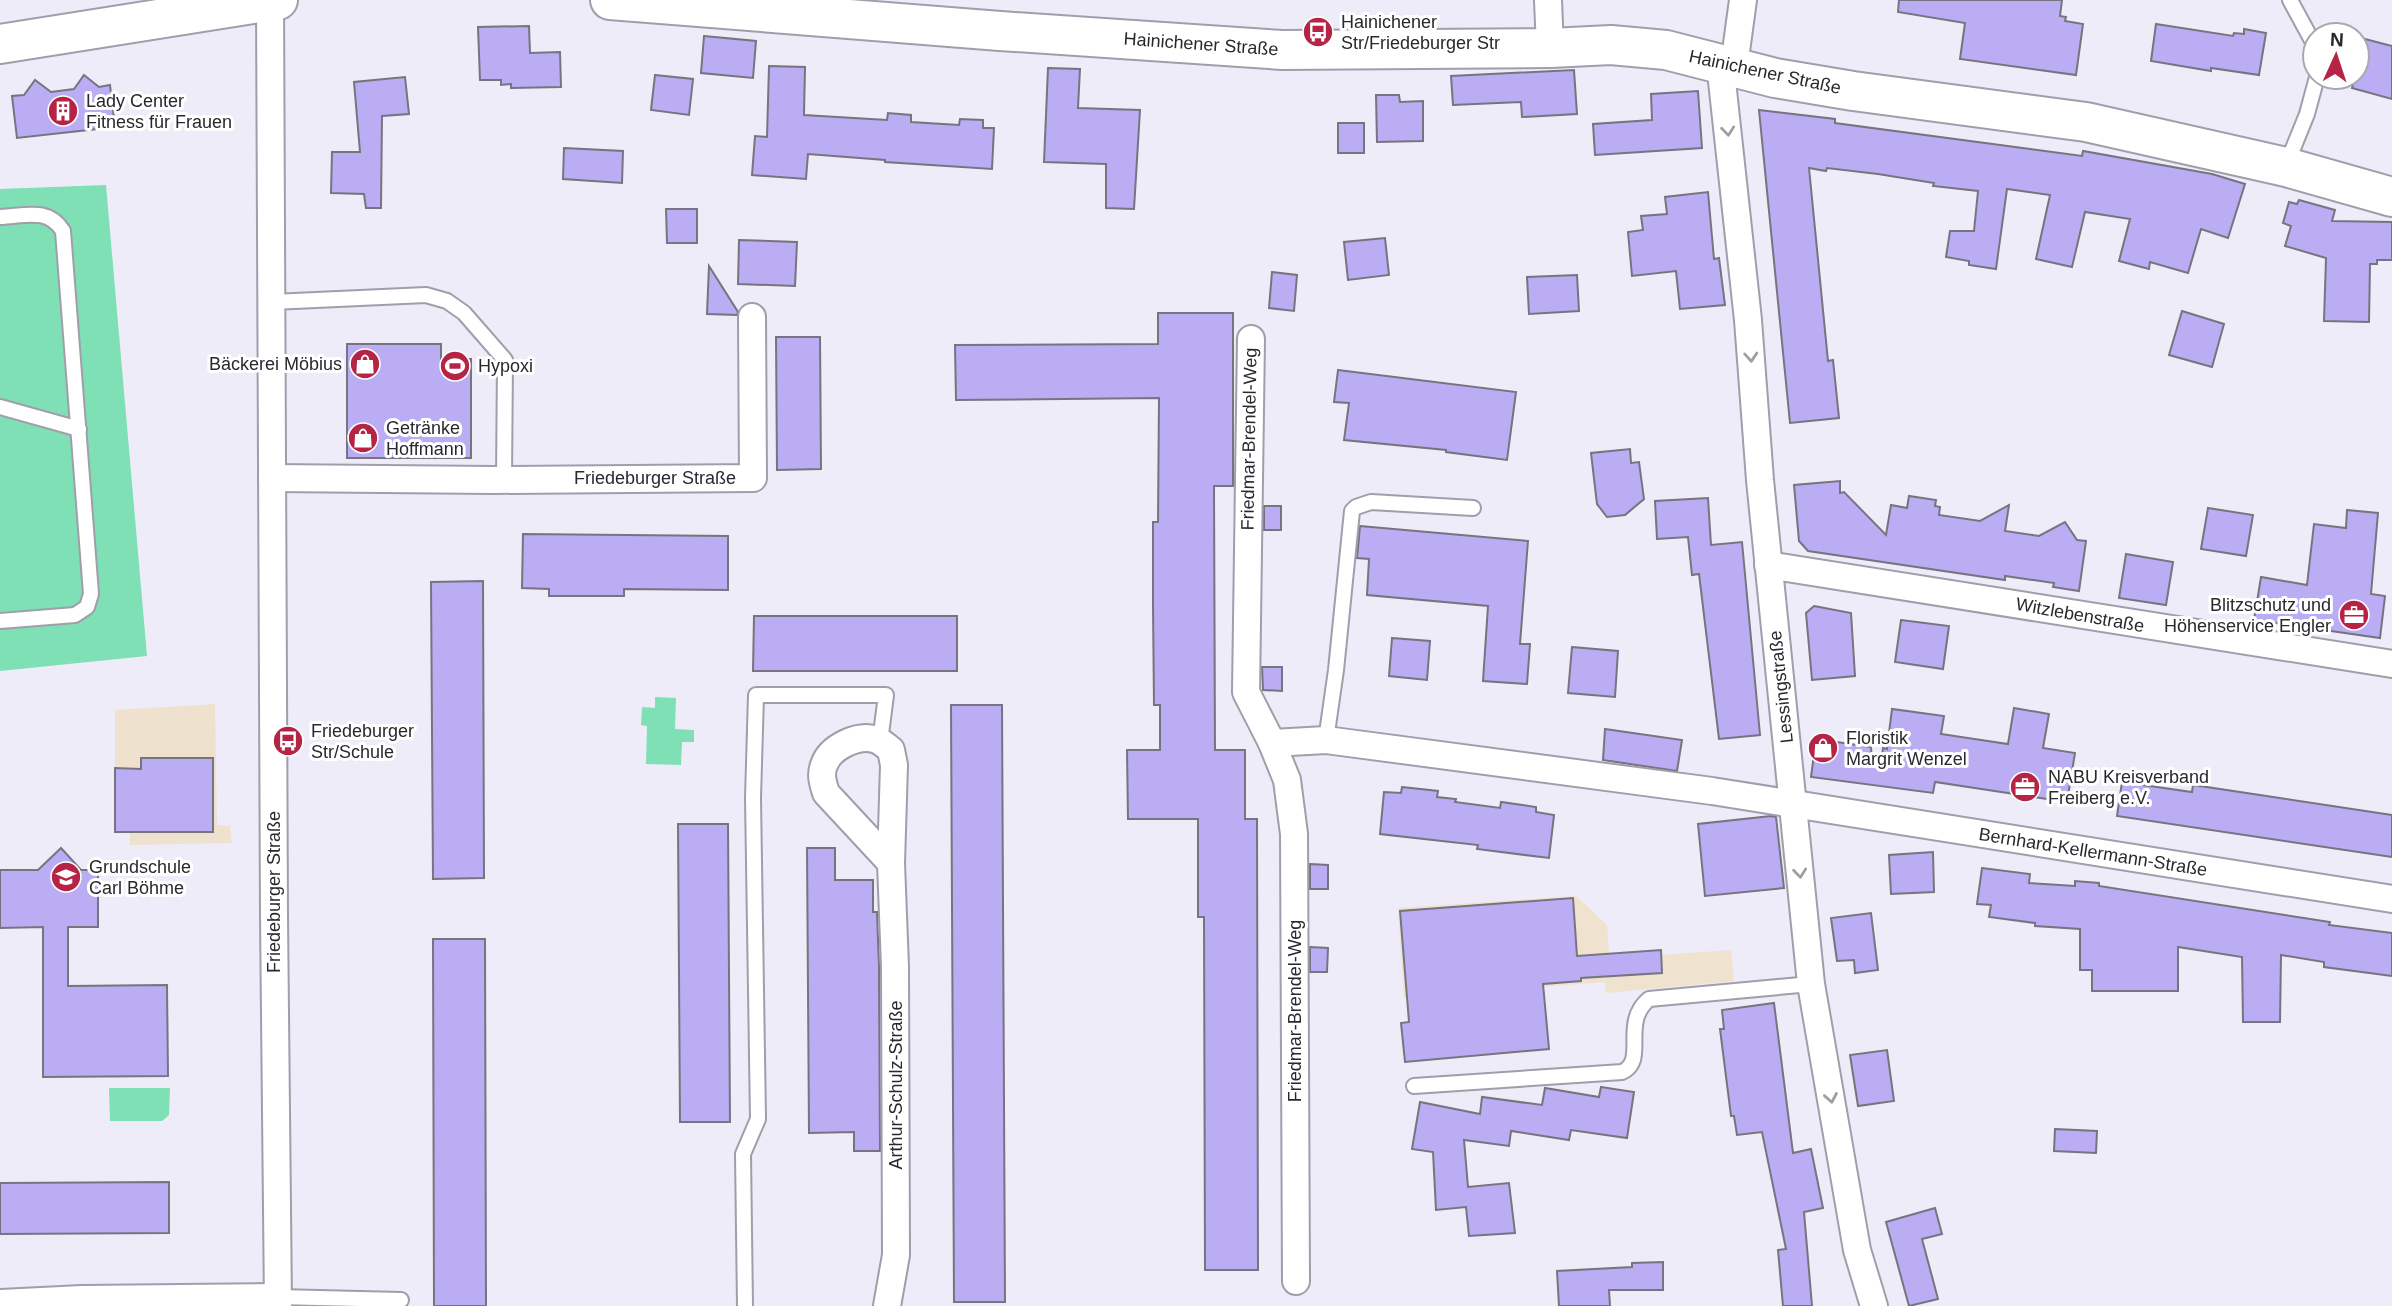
<svg xmlns="http://www.w3.org/2000/svg" width="2392" height="1306" viewBox="0 0 2392 1306" font-family="Arial,sans-serif">
<style>
.commercial{fill:#eee2ce}
.industrial{fill:#efe2ce}
.green{fill:#7ee0b4}
.building{fill:#baadf3;stroke:#76747f;stroke-width:2}
.lines{fill:none;stroke-linecap:round;stroke-linejoin:round}
.service-casing{stroke:#a09eaa;stroke-width:18}
.minor-casing{stroke:#a09eaa;stroke-width:30}
.secondary-casing{stroke:#a09eaa;stroke-width:42}
.service{stroke:#fff;stroke-width:14}
.minor{stroke:#fff;stroke-width:26}
.secondary{stroke:#fff;stroke-width:38}
.oneway{stroke:#9f9ea0}
.labels{text-anchor:middle;dominant-baseline:central;stroke-width:6;stroke-linejoin:round;paint-order:stroke}
.poi-label{font-size:18px;fill:#29282d;stroke:#fff;text-anchor:start}
.street-label{font-size:18px;fill:#29282d;stroke:#fff}
</style>
<rect width="100%" height="100%" fill="#eeecf8"/>
<polygon class="commercial" points="215,704 217,825 230,826 232,843 130,845 130,832 115,832 115,710"/>
<polygon class="industrial" points="1576,896 1607,925 1609,954 1661,955 1731,950 1734,981 1606,993 1605,982 1404,997 1398,908"/>
<g class="green">
<polygon points="106,185 147,656 0,671 0,189"/>
<polygon points="655,697 676,698 675,729 694,730 694,742 682,742 681,765 646,764 647,726 641,725 642,707 655,708"/>
<polygon points="109,1088 170,1088 169,1115 162,1121 110,1121"/>
</g>
<g class="building">
<polygon points="1899,0 2062,0 2060,16 2066,17 2065,21 2083,24 2076,75 1960,59 1965,23 1898,12"/>
<polygon points="2156,24 2233,36 2234,33 2244,34 2244,29 2266,33 2259,75 2211,68 2211,71 2151,61"/>
<polygon points="529,26 530,53 560,52 561,87 511,88 511,84 501,85 501,80 480,80 478,27"/>
<polygon points="704,36 756,41 753,78 701,73"/>
<polygon points="2365,39 2392,46 2392,99 2352,88 2355,77 2357,77 2357,69"/>
<polygon points="769,66 805,67 804,115 887,120 888,113 911,115 911,122 959,125 960,119 983,120 983,128 994,128 992,169 885,162 885,160 808,154 806,179 752,175 755,136 767,137"/>
<polygon points="1048,68 1080,69 1078,108 1140,110 1134,209 1106,208 1106,164 1044,162"/>
<polygon points="1574,70 1577,114 1522,117 1521,102 1453,105 1451,76"/>
<polygon points="84,75 99,87 110,85 115,127 17,138 12,96 24,95 35,80 51,92 74,89"/>
<polygon points="655,75 693,79 689,115 651,110"/>
<polygon points="405,77 409,114 382,116 381,208 366,208 364,194 331,193 332,152 360,152 354,82"/>
<polygon points="1698,91 1702,148 1595,155 1593,124 1652,120 1651,94"/>
<polygon points="1376,95 1399,95 1400,102 1423,101 1423,141 1377,142"/>
<polygon points="1759,110 1835,119 1835,123 2082,156 2083,151 2212,174 2245,184 2228,238 2201,229 2188,273 2150,262 2149,269 2119,261 2130,219 2085,212 2072,267 2036,259 2050,195 2007,189 1996,269 1969,265 1969,261 1946,257 1950,231 1974,231 1978,191 1933,186 1934,183 1878,174 1827,168 1826,171 1809,168 1828,361 1833,360 1839,418 1790,423"/>
<rect x="1338" y="123" width="26" height="30"/>
<polygon points="564,148 623,151 622,183 563,179"/>
<polygon points="1708,192 1714,259 1719,258 1725,305 1680,309 1676,271 1632,276 1628,232 1643,230 1641,216 1667,214 1665,197"/>
<polygon points="2299,200 2335,210 2332,221 2392,222 2392,260 2377,260 2377,264 2370,264 2369,322 2324,321 2326,258 2285,246 2291,226 2283,223 2289,202 2297,204"/>
<polygon points="666,209 697,209 697,243 667,243"/>
<polygon points="1385,238 1389,275 1348,280 1344,242"/>
<polygon points="739,240 797,242 795,286 738,284"/>
<polygon points="709,266 738,312 737,315 707,314"/>
<polygon points="1272,272 1297,275 1294,311 1269,308"/>
<polygon points="1577,275 1579,311 1529,314 1527,277"/>
<polygon points="2182,311 2224,324 2212,367 2169,355"/>
<polygon points="1158,313 1233,313 1233,486 1214,486 1215,750 1245,750 1245,819 1257,819 1258,1270 1205,1270 1204,917 1198,917 1198,819 1128,819 1127,750 1160,750 1160,705 1154,705 1153,606 1153,522 1158,522 1159,398 956,400 955,345 1158,344"/>
<polygon points="776,337 820,337 821,469 777,470"/>
<polygon points="347,344 441,344 441,359 471,359 471,458 347,458"/>
<polygon points="1338,370 1516,392 1507,460 1446,452 1446,450 1344,440 1349,403 1334,402"/>
<polygon points="1630,449 1631,463 1639,462 1644,499 1625,515 1607,517 1597,504 1591,453"/>
<polygon points="1840,481 1840,493 1844,492 1886,535 1891,505 1907,508 1909,496 1936,500 1935,506 1940,507 1939,515 1980,521 2009,505 2005,531 2039,536 2065,522 2077,540 2086,541 2079,591 2053,587 2054,583 2005,576 2005,580 1808,551 1799,541 1794,485"/>
<polygon points="1708,498 1711,545 1742,542 1760,735 1719,739 1699,574 1692,575 1688,537 1657,539 1655,501"/>
<rect x="1264" y="506" width="17" height="24"/>
<polygon points="2208,508 2253,515 2246,556 2201,549"/>
<polygon points="2347,510 2378,513 2371,594 2385,596 2380,638 2254,620 2261,577 2307,585 2314,524 2346,528"/>
<polygon points="1360,526 1528,541 1520,644 1530,644 1527,684 1483,681 1488,606 1367,595 1369,559 1357,558"/>
<polygon points="523,534 728,536 728,590 624,589 624,596 549,596 549,589 522,588"/>
<polygon points="2126,554 2173,562 2166,605 2119,598"/>
<polygon points="483,581 484,878 433,879 431,582"/>
<polygon points="1814,606 1851,613 1855,676 1812,680 1806,613"/>
<polygon points="754,616 957,616 957,671 753,671"/>
<polygon points="1901,620 1949,626 1943,669 1895,662"/>
<polygon points="1392,638 1430,641 1427,680 1389,676"/>
<polygon points="1572,647 1618,651 1615,697 1568,693"/>
<polygon points="1262,667 1282,667 1282,691 1263,690"/>
<polygon points="951,705 1002,705 1005,1302 954,1302"/>
<polygon points="2014,708 2049,714 2043,748 2075,753 2067,802 1935,782 1933,793 1811,777 1816,739 1871,747 1872,764 1881,765 1883,748 1887,749 1892,709 1944,716 1941,734 2008,744"/>
<polygon points="1605,729 1682,740 1677,771 1603,760"/>
<polygon points="141,758 213,758 213,832 115,832 115,768 141,769"/>
<polygon points="2122,782 2192,792 2193,785 2392,815 2392,857 2117,816"/>
<polygon points="1402,787 1438,791 1437,797 1456,799 1455,802 1500,808 1501,802 1536,807 1536,812 1554,815 1549,858 1477,849 1478,845 1380,834 1384,792 1401,793"/>
<polygon points="1771,816 1776,817 1784,888 1705,896 1698,824"/>
<polygon points="678,824 728,824 730,1122 680,1122"/>
<polygon points="61,848 81,870 98,870 98,927 68,927 68,986 167,985 168,1076 43,1077 43,927 0,928 0,870 38,870"/>
<polygon points="807,848 835,848 835,880 873,880 873,912 877,912 879,967 880,1151 854,1151 854,1132 809,1133"/>
<polygon points="1933,852 1934,892 1891,894 1889,855"/>
<polygon points="1310,864 1328,865 1328,889 1310,889"/>
<polygon points="1982,868 2030,874 2029,883 2075,886 2075,881 2099,883 2099,886 2330,922 2329,925 2392,933 2392,976 2324,967 2324,962 2281,955 2280,1022 2243,1022 2242,957 2178,947 2178,991 2092,991 2092,970 2080,970 2080,929 2035,926 2035,923 1989,917 1991,905 1977,904"/>
<polygon points="1573,898 1577,956 1661,950 1662,973 1581,978 1581,981 1543,984 1549,1049 1405,1062 1401,1023 1409,1022 1400,911"/>
<polygon points="1871,913 1878,970 1855,973 1854,960 1837,961 1831,918"/>
<polygon points="433,939 485,939 486,1306 434,1306"/>
<polygon points="1310,947 1328,948 1327,972 1310,972"/>
<polygon points="1774,1003 1793,1153 1811,1149 1823,1208 1804,1212 1812,1306 1783,1306 1778,1250 1786,1249 1762,1132 1737,1135 1734,1116 1731,1116 1720,1029 1724,1029 1722,1010"/>
<polygon points="1887,1050 1894,1101 1858,1106 1850,1055"/>
<polygon points="1601,1087 1634,1092 1627,1138 1571,1130 1569,1140 1511,1131 1509,1146 1464,1140 1468,1187 1509,1183 1515,1233 1469,1236 1466,1207 1436,1210 1433,1152 1412,1149 1420,1102 1480,1114 1482,1097 1542,1105 1545,1088 1599,1097"/>
<polygon points="2055,1129 2097,1131 2096,1153 2054,1151"/>
<polygon points="169,1182 169,1233 0,1234 0,1183"/>
<polygon points="1935,1208 1942,1234 1922,1239 1938,1299 1909,1306 1886,1222"/>
<polygon points="1663,1262 1663,1290 1609,1290 1610,1306 1559,1306 1557,1271 1632,1267 1632,1263"/>
</g>
<g class="lines">
<g class="service-casing">
<g id="service">
<polyline points="2290,0 2315,46"/>
<polyline points="2286,166 2307,114 2317,77"/>
<path d="M0 217C25 216 48 207 63 231L91 594 87 607 75 615 0 621"/>
<polyline points="272,302 426,295 447,301 464,313 505,360 504,479"/>
<polyline points="0,407 79,429"/>
<polyline points="1326,740 1336,670 1352,511 1356,507 1371,502 1473,508"/>
<path d="M1414 1086 1622 1072C1648 1061 1620 1023 1649 999L1811 984"/>
<polyline points="278,1297 401,1300"/>
<polyline points="745,1306 743,1154 758,1119 753,798 756,695 886,695 880,742"/>
</g>
</g>
<g class="minor-casing">
<g id="minor">
<polyline points="270,0 274,916 278,1306"/>
<polyline points="1548,0 1550,48"/>
<polyline points="1720,63 1748,320 1760,480 1811,984 1857,1250 1874,1306"/>
<polyline points="1734,66 1743,0"/>
<polyline points="1251,339 1246,692 1272,743 1287,780 1294,834 1296,1281"/>
<polyline points="272,478 493,480 753,478 752,317"/>
<polyline points="1768,565 2392,664"/>
<polyline points="1272,743 1326,740 1712,791 2392,899"/>
<polyline points="0,1303 82,1299 278,1297"/>
<path d="M887 1306 896 1255 895 967 891 863 894 765 891 750C887 747 882 742 877 740 859 733 830 747 824 765 820 775 823 783 826 793L891 863"/>
</g>
</g>
<g class="secondary-casing">
<g id="secondary">
<polyline points="610,0 1000,31 1282,50 1550,48 1611,45 1666,50 1775,78 1853,91 2086,122 2286,167 2392,197"/>
<polyline points="0,44 278,0"/>
</g>
</g>
<use href="#service" class="service"/>
<use href="#minor" class="minor"/>
<use href="#secondary" class="secondary"/>
</g>
<defs><path id="oneway-chevron" d="M-2-3.5L2.5 0L-2 3.5" fill="none" stroke-width="1.6" stroke-linecap="round" stroke-linejoin="round" transform="scale(1.75)"/></defs>
<g class="oneway">
<use href="#oneway-chevron" transform="translate(1728 131) rotate(84)"/>
<use href="#oneway-chevron" transform="translate(1751 357) rotate(86)"/>
<use href="#oneway-chevron" transform="translate(1800 873) rotate(84)"/>
<use href="#oneway-chevron" transform="translate(1831 1098) rotate(80)"/>
</g>
<defs>
<g id="bus-disc" transform="scale(1.575)"><circle r="9.5" fill="#b62445" stroke="#fff"/><path d="M-5-6H5V4H4V6H2V4H-2V6H-4V4H-5ZM-3.5-4V0h7V-4ZM-3.5 1.2v1.5H-2V1.2ZM2 1.2v1.5H3.5V1.2Z" fill="#fff"/></g>
<g id="building-disc" transform="scale(1.575)"><circle r="9.5" fill="#b62445" stroke="#fff"/><path d="M-4-6H4V6H1V3H-1V6H-4ZM-2.5-4.3h1.7v1.8h-1.7ZM.8-4.3h1.7v1.8H.8ZM-2.5-1h1.7V.8h-1.7ZM.8-1h1.7V.8H.8Z" fill="#fff"/></g>
<g id="shop-disc" transform="scale(1.575)"><circle r="9.5" fill="#b62445" stroke="#fff"/><path d="M-5-2.5h2.3a2.7 3.5 0 0 1 5.4 0H5L5.5 6h-11ZM-1.5-2.5h3a1.5 2.3 0 0 0-3 0Z" fill="#fff"/></g>
<g id="stadium-disc" transform="scale(1.575)"><circle r="9.5" fill="#b62445" stroke="#fff"/><path d="M0-5a6.5 5 0 1 0 0 10a6.5 5 0 1 0 0-10ZM-3.5-1.8h7v3.6h-7Z" fill="#fff"/></g>
<g id="office-disc" transform="scale(1.575)"><circle r="9.5" fill="#b62445" stroke="#fff"/><path d="M-6-3h4V-5.5h4V-3h4V5H-6ZM-1-4.5V-3h2v-1.5ZM-6 0V1H6V0Z" fill="#fff"/></g>
<g id="school-disc" transform="scale(1.575)"><circle r="9.5" fill="#b62445" stroke="#fff"/><path d="M0-5L7-2L0 1L-7-2ZM-4 1L0 2.5L4 1V4Q0 6-4 4Z" fill="#fff"/></g>
</defs>
<g fill-rule="evenodd">
<use href="#bus-disc" x="1318" y="32"/>
<use href="#building-disc" x="63" y="111"/>
<use href="#shop-disc" x="365" y="364"/>
<use href="#stadium-disc" x="455" y="366"/>
<use href="#shop-disc" x="363" y="438"/>
<use href="#office-disc" x="2354" y="615"/>
<use href="#bus-disc" x="288" y="741"/>
<use href="#shop-disc" x="1823" y="748"/>
<use href="#office-disc" x="2025" y="787"/>
<use href="#school-disc" x="66" y="877"/>
</g>
<g class="labels">
<g class="poi-label">
<text x="1341" y="22">Hainichener<tspan x="1341" dy="21">Str/Friedeburger Str</tspan></text>
<text x="86" y="101">Lady Center<tspan x="86" dy="21">Fitness für Frauen</tspan></text>
<text x="342" y="364" text-anchor="end">Bäckerei Möbius</text>
<text x="478" y="366">Hypoxi</text>
<text x="386" y="428">Getränke<tspan x="386" dy="21">Hoffmann</tspan></text>
<text x="2331" y="605" text-anchor="end">Blitzschutz und<tspan x="2331" dy="21">Höhenservice Engler</tspan></text>
<text x="311" y="731">Friedeburger<tspan x="311" dy="21">Str/Schule</tspan></text>
<text x="1846" y="738">Floristik<tspan x="1846" dy="21">Margrit Wenzel</tspan></text>
<text x="2048" y="777">NABU Kreisverband<tspan x="2048" dy="21">Freiberg e.V.</tspan></text>
<text x="89" y="867">Grundschule<tspan x="89" dy="21">Carl Böhme</tspan></text>
</g>
<g class="street-label">
<text transform="translate(1201 44) rotate(4)">Hainichener Straße</text>
<text transform="translate(1765 72) rotate(12)">Hainichener Straße</text>
<text transform="translate(1249 439) rotate(-89)">Friedmar-Brendel-Weg</text>
<text x="655" y="478">Friedeburger Straße</text>
<text transform="translate(2080 615) rotate(10)">Witzlebenstraße</text>
<text transform="translate(1781 687) rotate(-96)">Lessingstraße</text>
<text transform="translate(2093 852) rotate(9)">Bernhard-Kellermann-Straße</text>
<text transform="translate(274 892) rotate(-90)">Friedeburger Straße</text>
<text transform="translate(1295 1011) rotate(-90)">Friedmar-Brendel-Weg</text>
<text transform="translate(896 1085) rotate(-90)">Arthur-Schulz-Straße</text>
</g>
</g>
<g transform="translate(2336 56) rotate(3)"><circle r="33" fill="#ffffff" stroke="#a9a9ab" stroke-width="2"/>
<path d="M0-5L12 26L0 18L-12 26Z" fill="#b62445"/>
<text y="-10" font-size="19" font-weight="bold" text-anchor="middle" fill="#29282d">N</text>
</g>
</svg>
